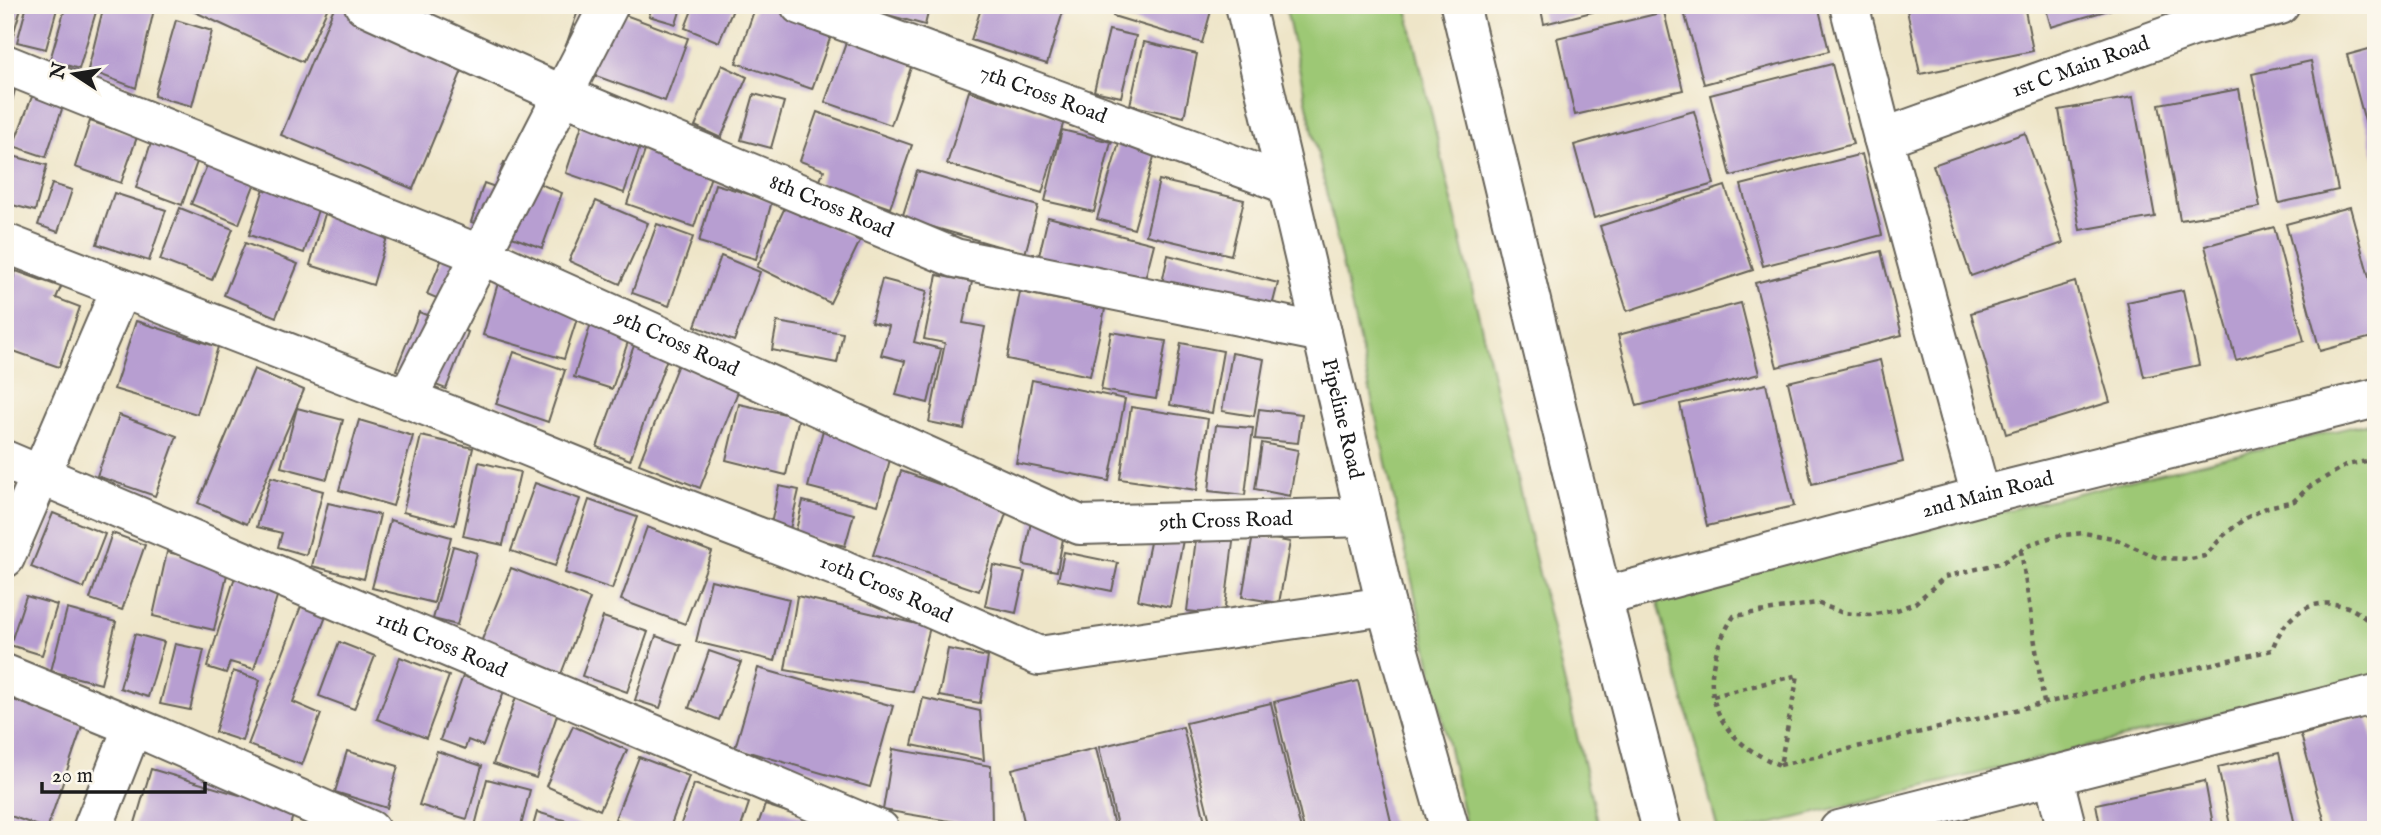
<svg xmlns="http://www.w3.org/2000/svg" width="2381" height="835" viewBox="0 0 2381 835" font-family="'IM FELL English',serif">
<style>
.green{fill:#9dc875;stroke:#5c7248;stroke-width:2}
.building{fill:#b79ed1}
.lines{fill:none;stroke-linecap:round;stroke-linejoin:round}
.minor-casing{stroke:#666258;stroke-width:42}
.tertiary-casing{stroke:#666258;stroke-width:42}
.secondary-casing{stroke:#666258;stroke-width:42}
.path{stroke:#666258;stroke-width:4.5;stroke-dasharray:5 5;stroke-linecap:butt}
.minor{stroke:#fff;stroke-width:38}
.tertiary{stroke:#fff;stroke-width:38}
.secondary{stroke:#fff;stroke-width:38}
.labels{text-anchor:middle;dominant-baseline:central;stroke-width:7;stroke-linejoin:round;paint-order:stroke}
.street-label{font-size:21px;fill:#1c1c1c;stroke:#fbf7ec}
</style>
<rect width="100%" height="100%" fill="#fbf7ec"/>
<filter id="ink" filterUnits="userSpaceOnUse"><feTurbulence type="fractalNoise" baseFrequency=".0143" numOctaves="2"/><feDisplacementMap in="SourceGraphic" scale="14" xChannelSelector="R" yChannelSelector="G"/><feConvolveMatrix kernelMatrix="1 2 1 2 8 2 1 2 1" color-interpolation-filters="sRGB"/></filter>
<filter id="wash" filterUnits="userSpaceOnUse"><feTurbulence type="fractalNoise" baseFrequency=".00686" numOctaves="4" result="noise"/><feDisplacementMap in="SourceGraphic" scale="28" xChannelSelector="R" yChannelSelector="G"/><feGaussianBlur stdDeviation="1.57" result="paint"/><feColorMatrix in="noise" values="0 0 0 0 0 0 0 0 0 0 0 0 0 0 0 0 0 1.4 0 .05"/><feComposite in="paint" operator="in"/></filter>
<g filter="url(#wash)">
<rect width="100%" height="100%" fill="#eee5c8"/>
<g class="green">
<polygon points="1285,5 1406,5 1599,830 1467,830"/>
<polygon points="2376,421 2376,676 1747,830 1718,830 1656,595"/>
</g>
<g id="blocks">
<g class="building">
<polygon points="5,5 22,5 12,38 5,36"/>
<polygon points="27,5 58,5 46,49 17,42"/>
<polygon points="66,5 98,5 79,69 50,60"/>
<polygon points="104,5 155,5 136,88 88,70"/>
<polygon points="180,5 329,5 303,62"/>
<polygon points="335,5 380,5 473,44 413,189 281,135"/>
<polygon points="580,5 598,5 688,38 665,101 560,63"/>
<polygon points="653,5 682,5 676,24 649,16"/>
<polygon points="694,5 735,5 719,42 685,28"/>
<polygon points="756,5 764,5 833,30 812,89 736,63"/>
<polygon points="863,5 930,5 925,25 862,8"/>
<polygon points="982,5 1065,5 1047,64 971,40"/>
<polygon points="1116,5 1191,5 1211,11 1202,43 1113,16"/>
<polygon points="1540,5 1616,5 1616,6 1544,24"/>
<polygon points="1694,5 1818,5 1829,51 1704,84 1683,8"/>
<polygon points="1906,5 2024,5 2033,51 1920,74"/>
<polygon points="2045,5 2122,5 2122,6 2051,27"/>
<polygon points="1664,12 1683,90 1575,115 1557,38"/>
<polygon points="176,20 212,31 192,106 154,96"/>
<polygon points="851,29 916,53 891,125 825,102"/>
<polygon points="1109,30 1136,36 1121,97 1094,91"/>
<polygon points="1144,42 1197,54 1184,117 1130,105"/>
<polygon points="2376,47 2376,158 2375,158 2347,55"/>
<polygon points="2311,61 2338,190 2279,203 2252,74"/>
<polygon points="1832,64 1853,144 1731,176 1710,95"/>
<polygon points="722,65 747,77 721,138 695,126"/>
<polygon points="5,87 15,90 6,124 5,123"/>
<polygon points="35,89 65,100 46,157 13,146"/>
<polygon points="2239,89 2260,207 2180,220 2159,104"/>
<polygon points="969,91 1064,121 1042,193 947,164"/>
<polygon points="754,94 784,102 771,148 741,140"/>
<polygon points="2133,97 2155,217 2080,230 2059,110"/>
<polygon points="589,104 648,124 624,193 566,173"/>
<polygon points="1694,111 1714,184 1594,218 1574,145"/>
<polygon points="817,112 912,145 890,208 819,183 824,170 800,161"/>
<polygon points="90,121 137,137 121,183 75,167"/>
<polygon points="1062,130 1111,142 1094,212 1045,201"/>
<polygon points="651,133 718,155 694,227 627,204"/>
<polygon points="2025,133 2063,243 1971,276 1933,165"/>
<polygon points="152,140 199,156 182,205 136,188"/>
<polygon points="1119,143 1155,153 1134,229 1097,219"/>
<polygon points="214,148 261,167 239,224 191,204"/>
<polygon points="5,154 47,165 35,211 5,203"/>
<polygon points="1862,154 1882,235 1763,266 1741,185"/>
<polygon points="504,162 543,176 540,184 562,193 542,248 471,222 484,183 495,187"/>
<polygon points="917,171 1038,206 1025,254 902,218"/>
<polygon points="269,173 324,191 304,253 249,235"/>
<polygon points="1159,180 1244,200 1231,255 1146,235"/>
<polygon points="52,184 72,190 58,232 38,225"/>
<polygon points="715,184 772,201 756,259 699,242"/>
<polygon points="1725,186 1753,270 1627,311 1600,226"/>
<polygon points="332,190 395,210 373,285 310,265"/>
<polygon points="114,193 166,210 149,261 97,244"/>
<polygon points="596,201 648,223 620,284 569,261"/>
<polygon points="786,205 860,241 830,303 757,267"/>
<polygon points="2350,207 2376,303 2376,336 2320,351 2286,224"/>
<polygon points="180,208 233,229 212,280 160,260"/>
<polygon points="1048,217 1154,244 1143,287 1038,260"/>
<polygon points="657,224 693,237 669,306 632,293"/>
<polygon points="2274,227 2304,341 2236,360 2205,246"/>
<polygon points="245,243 298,264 276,317 224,295"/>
<polygon points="448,245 472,313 427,294"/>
<polygon points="1881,251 1902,335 1777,367 1755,283"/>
<polygon points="1168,255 1278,283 1269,318 1159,297"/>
<polygon points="721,256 760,272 734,341 695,326"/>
<polygon points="16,271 61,287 56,298 80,307 59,367 5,348 5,302"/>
<polygon points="937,275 972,282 963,323 985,327 964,429 929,422 945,343 924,339"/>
<polygon points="500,276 583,300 564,359 483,335"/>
<polygon points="882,279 927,291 914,342 941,349 928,403 896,395 905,361 881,355 889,326 871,322"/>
<polygon points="2075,282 2110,402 2006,434 1971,313"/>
<polygon points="2183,290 2199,365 2144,377 2127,302"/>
<polygon points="1020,292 1105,309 1090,376 1007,359"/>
<polygon points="1741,303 1759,374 1637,406 1618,335"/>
<polygon points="595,311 634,324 612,389 574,377"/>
<polygon points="419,312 468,332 446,389 396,370"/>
<polygon points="136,321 218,347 197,414 114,389"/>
<polygon points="777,322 843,333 837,363 772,350"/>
<polygon points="639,332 672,345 630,460 597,447"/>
<polygon points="1111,332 1166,341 1156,399 1101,390"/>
<polygon points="1181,343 1223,351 1212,413 1170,405"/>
<polygon points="685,346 746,371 700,488 639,464"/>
<polygon points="514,352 565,370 548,422 496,404"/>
<polygon points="1232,353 1264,359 1254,416 1222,411"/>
<polygon points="1880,360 1903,462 1812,484 1788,382"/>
<polygon points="254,369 304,390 247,524 198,503"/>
<polygon points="1032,380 1125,399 1109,481 1016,463"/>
<polygon points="1766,384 1794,506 1707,526 1680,404"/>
<polygon points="739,404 799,417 786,475 726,460"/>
<polygon points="1131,407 1208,419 1197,490 1120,479"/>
<polygon points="297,408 343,420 327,479 281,467"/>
<polygon points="1259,409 1302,414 1298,443 1255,439"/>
<polygon points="119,415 177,436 155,496 97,476"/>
<polygon points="359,420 413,436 393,506 339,490"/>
<polygon points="1216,425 1253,428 1245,495 1209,491"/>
<polygon points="823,430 893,448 878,505 808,487"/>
<polygon points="421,436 473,448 455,525 403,512"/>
<polygon points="1262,443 1298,450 1290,496 1255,489"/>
<polygon points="479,462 520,472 503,545 463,536"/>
<polygon points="901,471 1008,508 979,591 873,555"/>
<polygon points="271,477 323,491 306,555 278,547 282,533 257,527"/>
<polygon points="535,483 580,499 555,566 511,551"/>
<polygon points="779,486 799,490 790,529 771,524"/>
<polygon points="589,500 637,517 612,589 565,573"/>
<polygon points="803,501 854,514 845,546 795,534"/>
<polygon points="328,503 380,515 364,579 312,566"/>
<polygon points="1033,510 1067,517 1057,571 1023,565"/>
<polygon points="53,513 105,534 84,588 31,567"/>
<polygon points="390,520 451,537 434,603 372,588"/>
<polygon points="647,527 712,552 685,624 621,600"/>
<polygon points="1197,530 1234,534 1224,615 1187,611"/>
<polygon points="112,533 145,545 122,610 90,599"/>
<polygon points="1152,533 1183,540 1170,607 1138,600"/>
<polygon points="1253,535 1290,542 1279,603 1242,597"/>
<polygon points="453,546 477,553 457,625 433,619"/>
<polygon points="167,552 229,566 214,630 153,616"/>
<polygon points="1064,552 1118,563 1112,591 1058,580"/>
<polygon points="993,565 1025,572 1016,613 985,606"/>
<polygon points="238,567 282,581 254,669 230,662 226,673 207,667"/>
<polygon points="511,568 590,599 561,674 481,642"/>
<polygon points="711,580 789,599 775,661 696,642"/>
<polygon points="26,596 57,605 42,655 10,645"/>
<polygon points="797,596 930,627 913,692 785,670"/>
<polygon points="303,601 328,611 293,702 321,714 302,765 248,745"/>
<polygon points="67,609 116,622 101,684 51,671"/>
<polygon points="603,617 648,632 627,692 582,676"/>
<polygon points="135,634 164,642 148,697 120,688"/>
<polygon points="656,636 681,645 660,708 635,700"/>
<polygon points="339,642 375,656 354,709 319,696"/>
<polygon points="175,644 204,650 190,710 160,704"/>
<polygon points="948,649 988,657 980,703 939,696"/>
<polygon points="709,651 741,662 719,720 689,708"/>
<polygon points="400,657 449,676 426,738 377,719"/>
<polygon points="758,668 893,706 870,787 735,748"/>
<polygon points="233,671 260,680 242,741 215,732"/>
<polygon points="463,676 504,691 483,746 468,740 465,749 440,740"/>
<polygon points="1358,681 1393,830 1304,830 1274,702"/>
<polygon points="5,697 83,724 47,829 5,814"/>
<polygon points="516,697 558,712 536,778 493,764"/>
<polygon points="923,698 980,711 984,760 912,745"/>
<polygon points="1271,703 1301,830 1212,830 1186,723"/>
<polygon points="2367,716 2376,747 2376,830 2327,830 2301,735"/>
<polygon points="573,726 627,750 600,810 546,786"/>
<polygon points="1183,727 1207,830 1118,830 1099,747"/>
<polygon points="1096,748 1115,830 1026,830 1012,769"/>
<polygon points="893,749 991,766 992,828 883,810"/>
<polygon points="347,751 398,766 387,808 335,792"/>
<polygon points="437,751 482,766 467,819 419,805"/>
<polygon points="2279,753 2296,830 2231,830 2218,767"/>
<polygon points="639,757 689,776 669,830 643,830 615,819"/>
<polygon points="151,769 294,811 289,830 133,830"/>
<polygon points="487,779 530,790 520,830 474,830"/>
<polygon points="2205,781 2214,830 2101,830 2096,804"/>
<polygon points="694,784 749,803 740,830 679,830"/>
<polygon points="765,805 841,829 841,830 756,830"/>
<polygon points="537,812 594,829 594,830 532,830"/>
</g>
</g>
</g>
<g filter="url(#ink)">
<use href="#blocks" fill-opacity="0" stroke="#666258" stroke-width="2"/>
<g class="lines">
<g class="minor-casing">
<g id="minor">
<path id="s1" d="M364 5 563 95 955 258 1322 333"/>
<path id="s2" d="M800 5 1286 184"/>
<polyline points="1849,5 1883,138 1981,496"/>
<path id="s3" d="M5 64 481 255 1080 525 1365 517"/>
<path id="s4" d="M1883 138 2195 26 2280 5"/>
<polyline points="5,243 121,288"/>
<polyline points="407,399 609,5"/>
<path id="s5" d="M5 460 880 830"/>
<path id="s6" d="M5 558 121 288 470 423 603 477 837 567 1039 656 1386 606"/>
<polyline points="5,674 154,735 370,830"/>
<polyline points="2053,775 2067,830"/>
<polyline points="92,830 133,726"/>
<polyline points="1839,830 2376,694"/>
</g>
</g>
<g class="tertiary-casing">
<g id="tertiary">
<path id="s7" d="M1602 597 1981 496 2376 398"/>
</g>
</g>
<g class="secondary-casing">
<g id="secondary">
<path id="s8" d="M1245 5 1386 606 1450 830"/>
<polyline points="1460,5 1602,597 1662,830"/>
</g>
</g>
<g class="path">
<polyline points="2021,550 2044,703"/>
<path d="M1713 696 1798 675 1780 765C1709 738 1693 678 1734 616L1817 603 1843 613 1870 615 1897 610 1915 603 1945 577 2004 562 2028 545 2055 536 2084 533 2113 538 2158 558 2191 559 2205 556 2223 536 2244 519 2268 507 2294 501 2309 487 2347 465 2376 459"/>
<path d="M1780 765 2272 650C2282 620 2307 597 2340 605 2353 607 2364 617 2373 625H2376"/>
</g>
<use href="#minor" class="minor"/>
<use href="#tertiary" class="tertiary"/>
<use href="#secondary" class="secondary"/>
</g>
</g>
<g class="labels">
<g class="street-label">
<text stroke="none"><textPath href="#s4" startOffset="210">1st C Main Road</textPath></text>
<text stroke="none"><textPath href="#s2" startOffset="259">7th Cross Road</textPath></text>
<text stroke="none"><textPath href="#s1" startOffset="509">8th Cross Road</textPath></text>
<text stroke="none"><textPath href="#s3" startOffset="728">9th Cross Road</textPath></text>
<text stroke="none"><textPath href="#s8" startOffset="425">Pipeline Road</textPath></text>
<text stroke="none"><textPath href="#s7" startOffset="399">2nd Main Road</textPath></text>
<text stroke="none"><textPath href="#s3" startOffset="1316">9th Cross Road</textPath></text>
<text stroke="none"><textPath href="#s6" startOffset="1116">10th Cross Road</textPath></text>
<text stroke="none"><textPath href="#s5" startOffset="474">11th Cross Road</textPath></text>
</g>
</g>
<rect width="2381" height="835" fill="none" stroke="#fbf7ec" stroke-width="28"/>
<g transform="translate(74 74) rotate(282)" stroke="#fbf7ec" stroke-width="5" paint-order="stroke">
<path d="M0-5L12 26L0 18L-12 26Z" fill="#1c1c1c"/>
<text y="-10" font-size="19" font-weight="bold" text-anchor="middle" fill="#1c1c1c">N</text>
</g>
<path d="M42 782v10h163v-10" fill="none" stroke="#1c1c1c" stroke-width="3.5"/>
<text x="52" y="782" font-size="21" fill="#1c1c1c" stroke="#fbf7ec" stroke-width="5" paint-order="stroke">20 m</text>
</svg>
